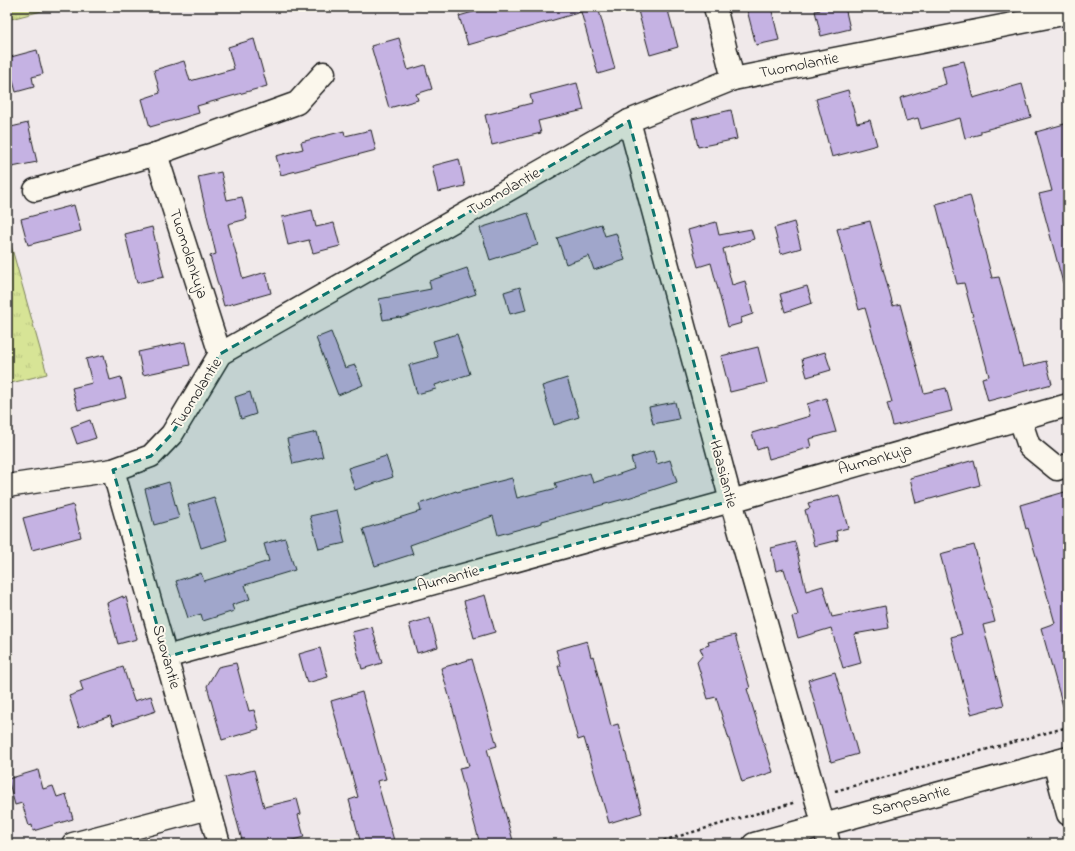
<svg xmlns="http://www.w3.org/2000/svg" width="1075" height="851" viewBox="0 0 1075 851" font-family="'Indie Flower',sans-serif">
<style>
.grass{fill:url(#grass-tufts);stroke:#7a8059}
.building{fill:#c5b2e3;stroke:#1c1c1c}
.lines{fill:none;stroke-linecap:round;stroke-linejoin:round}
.minor-casing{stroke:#1c1c1c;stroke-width:25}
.path{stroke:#1c1c1c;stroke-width:2.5;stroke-dasharray:3 3;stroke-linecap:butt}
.minor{stroke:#fbf7ec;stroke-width:22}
.marked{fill:#0f766e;fill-opacity:0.2;stroke:#0f766e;stroke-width:3;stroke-dasharray:8 5;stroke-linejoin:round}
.labels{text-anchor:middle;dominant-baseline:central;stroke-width:4;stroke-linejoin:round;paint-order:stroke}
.street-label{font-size:16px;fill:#1c1c1c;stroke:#fbf7ec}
</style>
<defs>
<pattern id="grass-tufts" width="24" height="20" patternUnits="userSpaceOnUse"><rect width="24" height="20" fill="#d7e496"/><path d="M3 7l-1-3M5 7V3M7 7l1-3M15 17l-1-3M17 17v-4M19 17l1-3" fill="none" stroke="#b8c381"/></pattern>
</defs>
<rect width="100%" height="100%" fill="#f0e9ea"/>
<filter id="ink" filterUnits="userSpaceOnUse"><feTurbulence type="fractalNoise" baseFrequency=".025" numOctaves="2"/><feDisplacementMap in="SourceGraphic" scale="8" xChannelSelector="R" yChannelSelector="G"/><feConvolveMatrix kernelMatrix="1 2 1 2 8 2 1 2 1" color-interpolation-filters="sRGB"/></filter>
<g filter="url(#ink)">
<g class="grass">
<polygon points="7,7 57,7 7,20"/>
<polygon points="7,231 47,374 7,384"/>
</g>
<g class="building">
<polygon points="490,7 598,7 615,69 598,74 581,12 468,45 459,16"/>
<polygon points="637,7 667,7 678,47 650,55"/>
<polygon points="760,7 771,7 779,40 756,45 747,10"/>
<polygon points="820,7 845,7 850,29 821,36 815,11 820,10"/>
<polygon points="399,38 408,70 425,65 432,89 416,94 418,100 389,108 371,46"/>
<polygon points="254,39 267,86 197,106 199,113 150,127 142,99 160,93 154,70 184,61 190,81 234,69 228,47"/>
<polygon points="37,50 43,74 32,77 34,87 16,92 7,58"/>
<polygon points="964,61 973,98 1022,84 1031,117 981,131 981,134 965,138 960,118 921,129 918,118 906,121 900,98 946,84 942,66"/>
<polygon points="577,83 584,110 538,121 541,133 492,145 485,115 532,103 530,95"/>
<polygon points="848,90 857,123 870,120 877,145 832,157 816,99"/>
<polygon points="731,110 737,139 698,147 692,119"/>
<polygon points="28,123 37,162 12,167 7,144 7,128"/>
<polygon points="1068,123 1068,282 1063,283 1039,194 1052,191 1036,132"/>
<polygon points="371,130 376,150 281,175 276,156 303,149 301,142 344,131 345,136"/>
<polygon points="459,159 465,186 438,192 432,166"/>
<polygon points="221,172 227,200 242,197 247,219 228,224 243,279 266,272 271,293 224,306 210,256 216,254 198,177"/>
<polygon points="970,195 992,278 999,277 1023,367 1046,361 1052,384 988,401 982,378 989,376 964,283 957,284 936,204"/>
<polygon points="74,205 81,231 28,245 21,219"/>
<polygon points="312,210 316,227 334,223 340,246 313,253 309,240 288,245 282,217"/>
<polygon points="528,213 538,245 490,260 480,228"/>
<polygon points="870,221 893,306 900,304 924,393 946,388 952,411 893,426 887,403 892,402 865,308 859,310 837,229"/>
<polygon points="716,222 719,235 751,229 754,239 723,249 732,285 745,281 753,314 741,318 742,323 728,327 711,263 698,267 688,230"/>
<polygon points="794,222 801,248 781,254 774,228"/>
<polygon points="601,224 605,236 616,233 625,260 594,270 589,256 566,264 557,238"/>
<polygon points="152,227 164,277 137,283 125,234"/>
<polygon points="467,268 476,294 401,318 400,317 383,320 379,299 431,289 429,281"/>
<polygon points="807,286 812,303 785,312 780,294"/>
<polygon points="520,287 526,310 510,314 504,292"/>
<polygon points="331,332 345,368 355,365 363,385 338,395 316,338"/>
<polygon points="457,334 470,374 435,385 436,389 417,394 409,365 438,357 433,341"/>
<polygon points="185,342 190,365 143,375 138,352"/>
<polygon points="758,347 767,383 730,392 721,356"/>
<polygon points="825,352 831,370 807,377 802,359"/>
<polygon points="104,355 110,380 121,377 126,398 78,410 72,388 92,383 86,359"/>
<polygon points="567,378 579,417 554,425 542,386"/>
<polygon points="250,392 256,414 241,419 235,397"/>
<polygon points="826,398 836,432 809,439 811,447 769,459 766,447 757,450 752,433 810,416 807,404"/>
<polygon points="675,402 679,419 653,424 649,407"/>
<polygon points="90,420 96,438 77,444 71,427"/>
<polygon points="317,432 323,457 293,464 287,439"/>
<polygon points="653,451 657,464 670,460 677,482 628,498 542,521 542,523 498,535 493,516 410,545 413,554 375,566 363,529 421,511 419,504 456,491 457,492 512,478 517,498 557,488 555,483 590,473 593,483 634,469 631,458"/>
<polygon points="386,456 393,477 355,490 348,468"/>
<polygon points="974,460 980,485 916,503 910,478"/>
<polygon points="169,482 179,518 154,525 145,489"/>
<polygon points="1068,491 1068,706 1063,706 1041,628 1055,623 1028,528 1026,529 1020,505"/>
<polygon points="839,495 848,528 836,531 838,540 814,546 805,510 810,508 808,503"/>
<polygon points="214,497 227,540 201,548 188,505"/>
<polygon points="73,505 81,537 32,550 23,518"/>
<polygon points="337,510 345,543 319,549 310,516"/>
<polygon points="285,538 295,570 245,585 250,599 232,605 234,611 203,621 201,614 188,618 176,581 201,573 204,581 269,561 264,544"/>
<polygon points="795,542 806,591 823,586 832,617 885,606 889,628 854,634 861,663 843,668 831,628 798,638 792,617 798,615 784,569 776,571 771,548"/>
<polygon points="974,545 995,622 983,625 1004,705 971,714 951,637 962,634 940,554"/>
<polygon points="485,595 495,632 474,638 464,601"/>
<polygon points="123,596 123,598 126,597 137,639 118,644 107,603"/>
<polygon points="430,618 438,647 417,653 409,624"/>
<polygon points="372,627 382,663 362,669 352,632"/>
<polygon points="735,635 750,688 747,689 773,772 742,782 716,697 708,699 697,662 703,655 700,648 709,645 708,642"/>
<polygon points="587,641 591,657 593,656 611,726 618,724 642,813 609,823 584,738 578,740 558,666 561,666 556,650"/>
<polygon points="320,648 328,677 307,683 299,654"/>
<polygon points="472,659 497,746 487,749 514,844 480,844 459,768 469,766 441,668"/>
<polygon points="236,663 249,711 254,710 259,729 222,740 207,686 218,667"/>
<polygon points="123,667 134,701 151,696 156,711 113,725 110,716 79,727 69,696 83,691 80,681"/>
<polygon points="835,672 858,754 831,762 808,680"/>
<polygon points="362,692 386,779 377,781 395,844 361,844 349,800 358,797 331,701"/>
<polygon points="38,770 43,789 53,786 57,797 66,794 73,819 33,831 32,825 29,826 22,803 15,805 8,779"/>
<polygon points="254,770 264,807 297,799 301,814 298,815 304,837 289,841 290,844 243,844 225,777"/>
</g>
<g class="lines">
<g class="minor-casing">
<g id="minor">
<polyline points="715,7 733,79"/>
<polyline points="629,121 731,501 829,844"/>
<polyline points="156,154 220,354"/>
<polyline points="35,190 156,154 297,103 324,73"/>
<polyline points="1020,419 1029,446 1057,469 1068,465"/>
<polyline points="113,470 219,844"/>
<polyline points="7,486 113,470 151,456 172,434 220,354 629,121 733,79 1068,13"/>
<polyline points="166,657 731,501 1068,405"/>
<polyline points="1054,762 1068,814"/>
<polyline points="73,844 209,808"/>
<polyline points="754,844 1068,758"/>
</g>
</g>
<g class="path">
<polyline points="835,791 1068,727"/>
<polyline points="652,844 796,802"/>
</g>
<use href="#minor" class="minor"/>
</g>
</g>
<path class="marked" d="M629 121 731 501 166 657 113 470 151 456 172 434 220 354Z"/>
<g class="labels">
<g class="street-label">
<text transform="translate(799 66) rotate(-11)">Tuomolantie</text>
<text transform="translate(504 192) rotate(-30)">Tuomolantie</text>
<text transform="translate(188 254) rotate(72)">Tuomolankuja</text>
<text transform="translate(197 394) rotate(-58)">Tuomolantie</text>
<text transform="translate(875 460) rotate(-16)">Aumankuja</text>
<text transform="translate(723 474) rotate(75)">Haasiantie</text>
<text transform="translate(448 579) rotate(-15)">Aumantie</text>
<text transform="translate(166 657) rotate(74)">Suovantie</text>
<text transform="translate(911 801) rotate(-15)">Sampsantie</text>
</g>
</g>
<rect width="1075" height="851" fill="none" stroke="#fbf7ec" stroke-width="24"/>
<rect x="12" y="12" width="1051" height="827" fill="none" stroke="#1c1c1c" stroke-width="1.5" filter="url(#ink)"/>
</svg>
